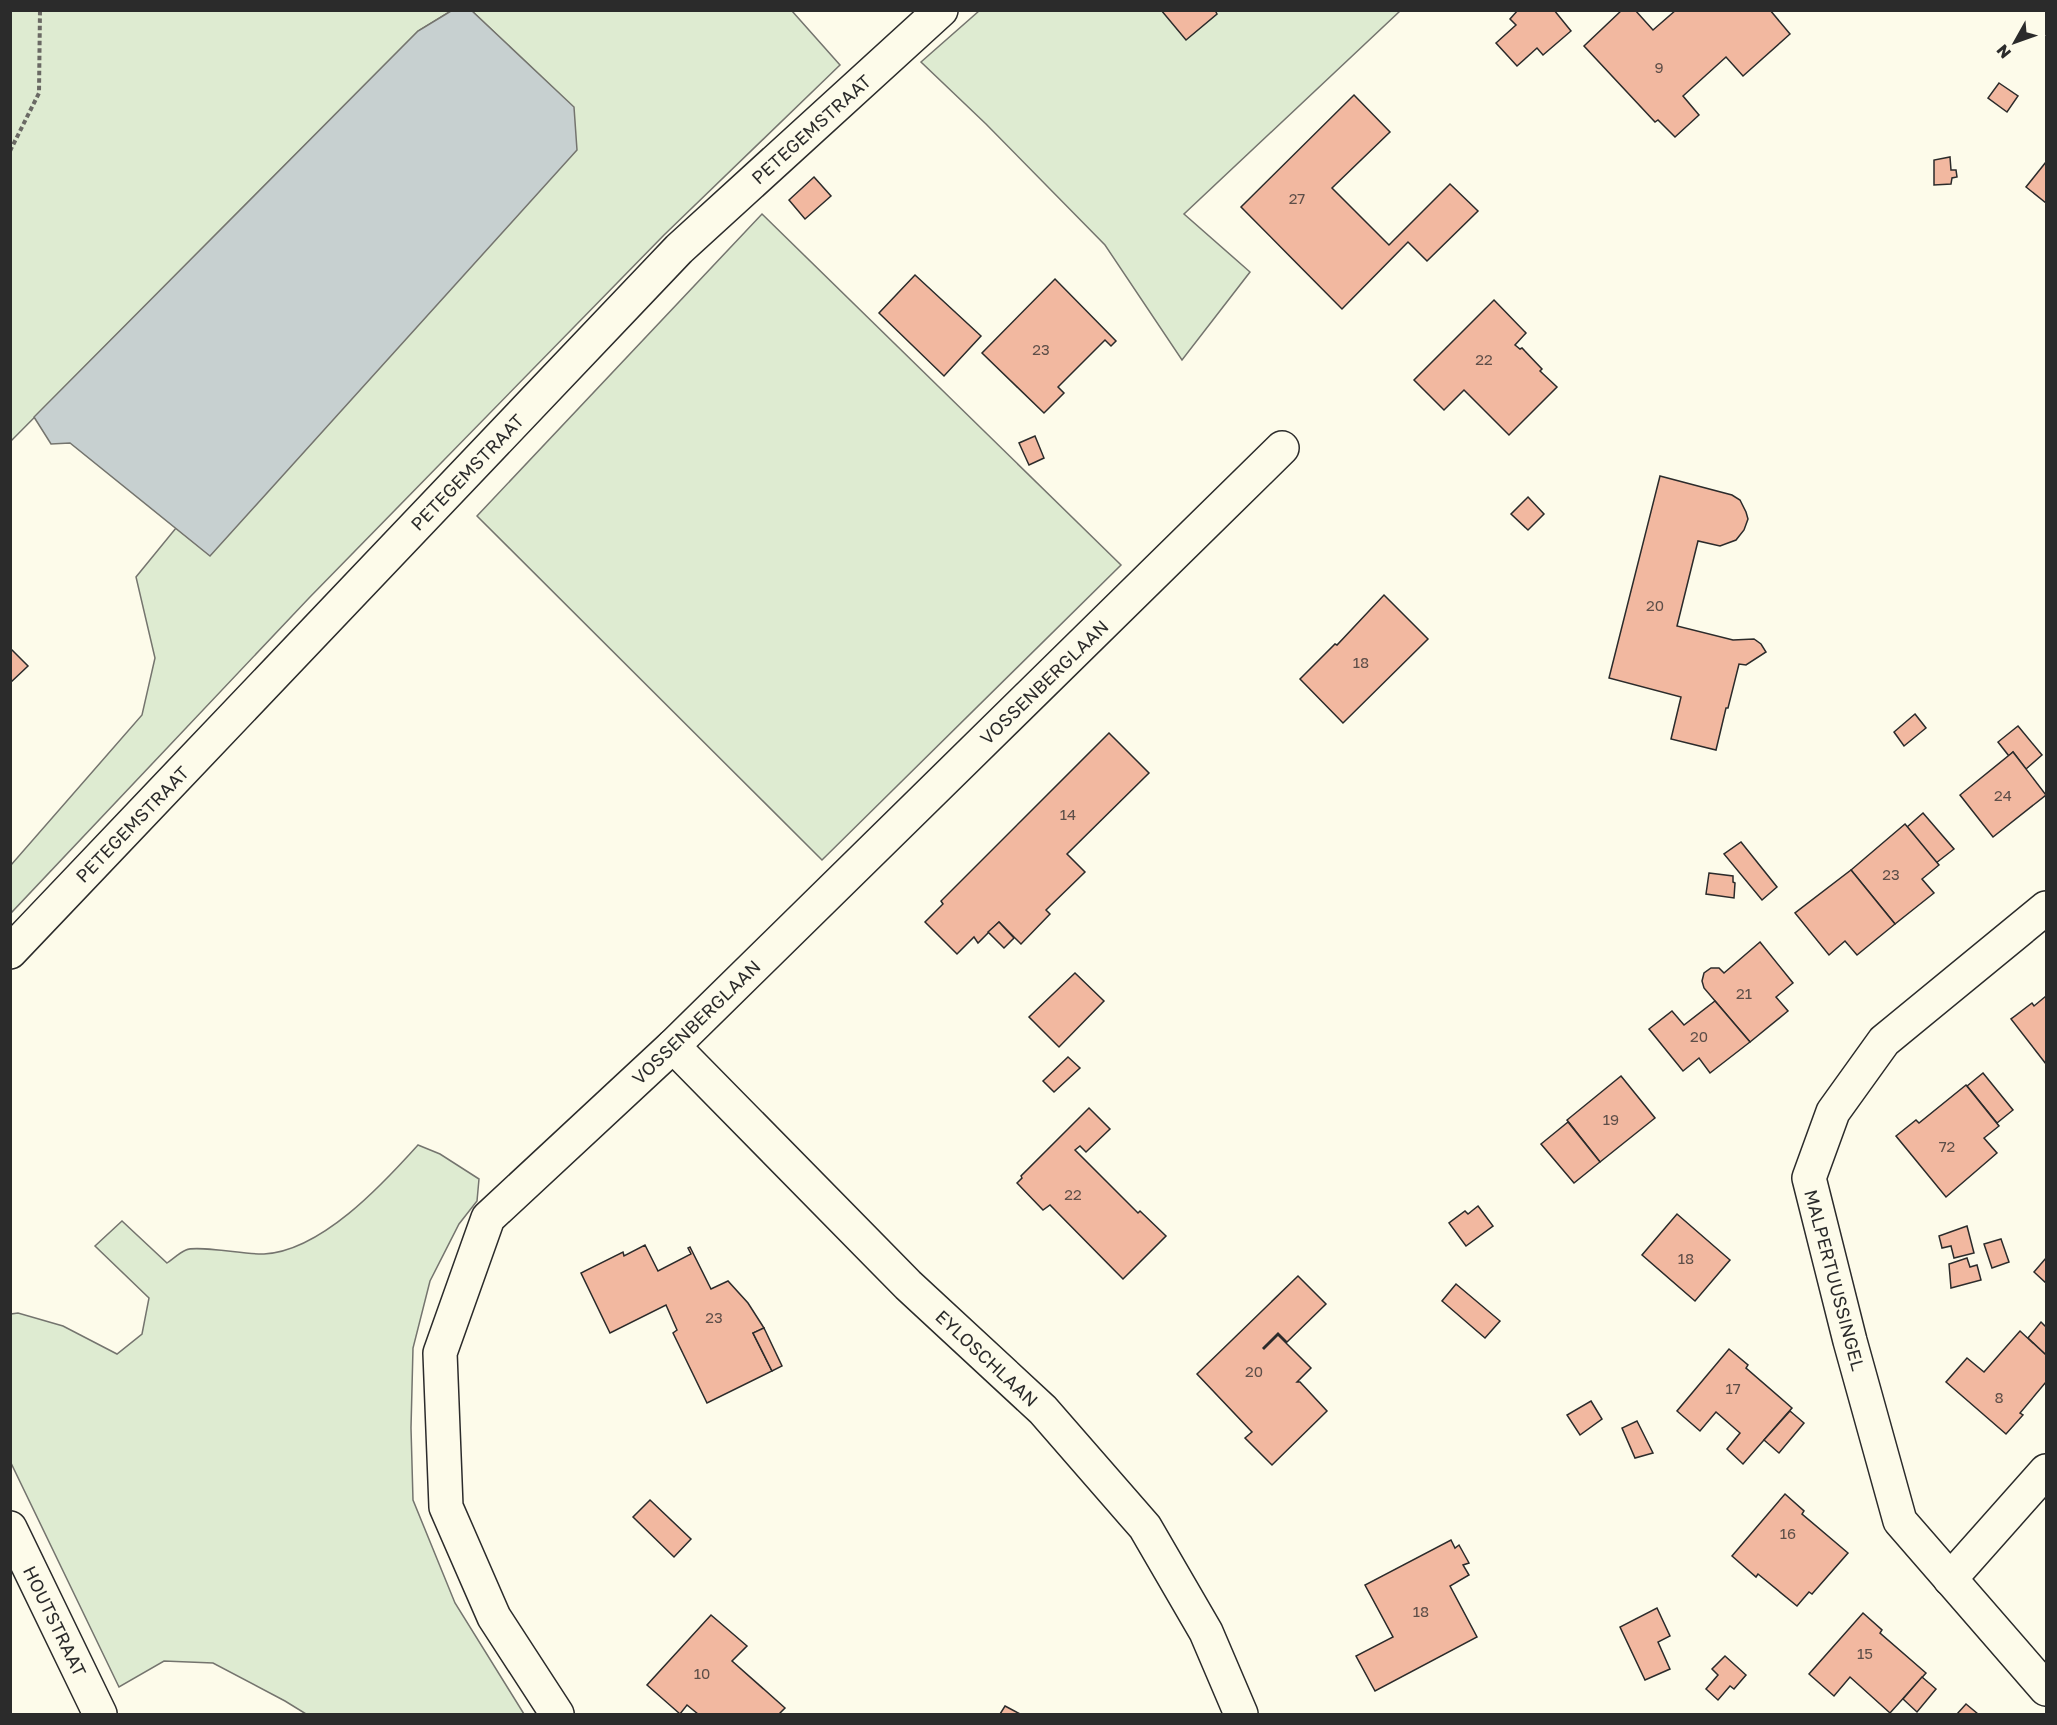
<svg xmlns="http://www.w3.org/2000/svg" width="2057" height="1725" viewBox="0 0 2057 1725" font-family="'Golos Text',sans-serif">
<style>
.green{fill:#deebd1;stroke:#74746e;stroke-width:1.5}
.water{fill:#c7d0d0;stroke:#74746e;stroke-width:1.5}
.building{fill:#f2b8a0;stroke:#2b2b2b;stroke-width:1.5}
.lines{fill:none;stroke-linecap:round;stroke-linejoin:round}
.street-casing{stroke:#2b2b2b;stroke-width:36}
.secondary-casing{stroke:#2b2b2b;stroke-width:36}
.path{stroke:#6a6964;stroke-width:4;stroke-dasharray:4.5 3;stroke-linecap:butt}
.street{stroke:#fdfbea;stroke-width:33}
.secondary{stroke:#fdfbea;stroke-width:33}
.labels{text-anchor:middle;dominant-baseline:central;stroke-width:4.5;stroke-linejoin:round;paint-order:stroke}
.number-label{font-size:15px;fill:#5d4e48}
.street-label{font-size:18px;fill:#2b2b2b;stroke:#fdfbea}
</style>
<rect width="100%" height="100%" fill="#fdfbea"/>
<g class="green">
<polygon points="11,11 451,11 418,31 11,441"/>
<polygon points="472,11 792,11 840,65 664,235 309,598 11,913 11,865 142,715 155,658 136,577 176,528 210,555 573,107"/>
<polygon points="979,11 1400,11 1184,214 1250,272 1182,360 1105,245 986,124 921,62"/>
<polygon points="762,214 1121,565 822,860 477,516"/>
<path d="M418 1145 440 1154 479 1179 477 1201 459 1224 430 1281 413 1348 411 1428 413 1500 455 1603 524 1714H306L285 1701 213 1663 164 1661 119 1687 11 1463V1314L18 1313 63 1326 117 1354 142 1334 149 1298 95 1246 122 1221 167 1263C173 1259 179 1253 186 1250 197 1245 248 1255 264 1254 321 1251 382 1185 418 1145Z"/>
</g>
<polygon class="water" points="451,11 472,11 574,107 577,150 210,556 70,443 51,444 34,417 418,31"/>
<g class="building">
<polygon points="1161,10 1215,10 1217,14 1186,40"/>
<polygon points="1518,10 1554,10 1571,31 1543,55 1537,48 1517,66 1496,43 1516,25 1510,19"/>
<polygon points="1622,10 1635,10 1653,30 1676,10 1770,10 1790,34 1743,76 1726,57 1683,96 1699,115 1675,137 1658,120 1655,122 1584,46"/>
<polygon points="1999,83 2018,96 2007,112 1988,98"/>
<polygon points="1354,95 1390,132 1332,188 1389,245 1450,184 1478,211 1427,261 1408,242 1342,309 1241,207"/>
<polygon points="1950,157 1951,170 1956,170 1957,177 1952,178 1951,184 1934,185 1934,160"/>
<polygon points="2046,162 2046,203 2026,187"/>
<polygon points="814,177 831,196 805,219 789,200"/>
<polygon points="915,275 981,336 944,376 879,313"/>
<polygon points="1055,279 1116,341 1111,346 1105,340 1058,387 1064,393 1044,413 982,353"/>
<polygon points="1494,300 1526,333 1515,345 1520,349 1522,348 1542,369 1540,371 1557,387 1509,435 1464,390 1444,410 1414,380"/>
<polygon points="1035,436 1044,458 1029,465 1019,443"/>
<polygon points="1660,476 1732,495 1740,500 1746,512 1748,519 1744,530 1736,540 1720,546 1698,541 1677,626 1733,640 1754,639 1761,644 1766,652 1746,665 1739,664 1728,708 1726,708 1716,750 1671,739 1681,697 1609,678"/>
<polygon points="1528,497 1544,514 1528,530 1511,514"/>
<polygon points="1384,595 1428,639 1343,723 1300,679 1335,644 1337,645"/>
<polygon points="10,648 28,666 10,683"/>
<polygon points="1915,714 1926,728 1904,746 1894,732"/>
<polygon points="2018,726 2042,755 2026,769 2013,752 2009,756 1998,742"/>
<polygon points="1109,733 1149,773 1067,854 1085,872 1046,910 1050,914 1021,944 999,922 978,943 974,937 957,954 925,922 943,904 941,901"/>
<polygon points="2013,752 2046,795 1993,837 1960,795"/>
<polygon points="1923,813 1954,849 1936,863 1907,827"/>
<polygon points="1905,824 1939,865 1922,879 1934,893 1895,924 1851,870"/>
<polygon points="1741,842 1777,887 1762,900 1724,854"/>
<polygon points="1851,870 1895,924 1857,955 1845,941 1829,955 1795,913"/>
<polygon points="1709,873 1733,876 1733,882 1735,883 1734,898 1706,894"/>
<polygon points="999,922 1014,938 1004,948 988,932"/>
<polygon points="1760,942 1793,983 1776,997 1788,1011 1750,1042 1704,988 1702,981 1704,973 1711,968 1719,968 1724,973"/>
<polygon points="1075,973 1104,1001 1059,1047 1029,1017"/>
<polygon points="2046,996 2046,1064 2011,1019 2032,1003 2034,1006"/>
<polygon points="1715,1001 1750,1042 1710,1073 1699,1058 1683,1071 1649,1029 1672,1011 1684,1025"/>
<polygon points="1068,1057 1080,1068 1054,1092 1043,1081"/>
<polygon points="1983,1073 2013,1110 1997,1123 1967,1086"/>
<polygon points="1621,1076 1655,1118 1600,1162 1567,1120"/>
<polygon points="1966,1085 1999,1126 1984,1138 1997,1153 1946,1197 1896,1136 1916,1120 1919,1123"/>
<polygon points="1089,1108 1110,1129 1086,1152 1080,1146 1075,1150 1138,1213 1140,1211 1166,1236 1123,1279 1050,1205 1043,1210 1017,1183 1022,1178 1021,1176"/>
<polygon points="1568,1122 1600,1162 1574,1183 1541,1144"/>
<polygon points="1478,1206 1493,1226 1466,1246 1449,1223 1465,1211 1468,1214"/>
<polygon points="1677,1214 1730,1260 1695,1301 1642,1255"/>
<polygon points="1967,1226 1974,1253 1954,1258 1951,1246 1942,1248 1939,1236"/>
<polygon points="2001,1239 2009,1262 1992,1268 1984,1244"/>
<polygon points="645,1245 658,1271 691,1254 688,1248 690,1247 711,1289 728,1281 748,1303 764,1328 753,1333 772,1371 707,1403 673,1333 677,1330 666,1305 610,1333 581,1273 623,1252 624,1256"/>
<polygon points="1967,1258 1970,1267 1977,1265 1981,1280 1951,1288 1949,1264"/>
<polygon points="2046,1258 2046,1283 2034,1272"/>
<polygon points="1298,1276 1326,1304 1287,1342 1278,1333 1263,1348 1264,1349 1278,1335 1311,1368 1297,1382 1300,1382 1327,1411 1272,1465 1245,1438 1252,1432 1197,1374"/>
<polygon points="1456,1284 1500,1321 1485,1338 1442,1301"/>
<polygon points="2041,1322 2046,1327 2046,1355 2028,1338"/>
<polygon points="764,1328 782,1366 772,1371 753,1333"/>
<polygon points="2020,1331 2046,1355 2046,1382 2020,1413 2023,1415 2006,1434 1946,1382 1967,1358 1984,1372"/>
<polygon points="1729,1349 1748,1365 1746,1368 1792,1408 1743,1464 1727,1449 1740,1433 1716,1412 1700,1431 1677,1411"/>
<polygon points="1591,1401 1602,1419 1580,1435 1567,1415"/>
<polygon points="1790,1411 1804,1423 1779,1453 1764,1440"/>
<polygon points="1637,1421 1653,1453 1635,1458 1622,1428"/>
<polygon points="1785,1494 1804,1511 1802,1514 1848,1553 1812,1594 1809,1592 1797,1606 1758,1574 1756,1577 1732,1556"/>
<polygon points="650,1500 691,1539 674,1557 633,1517"/>
<polygon points="1451,1540 1455,1548 1459,1545 1469,1563 1463,1565 1469,1575 1450,1586 1477,1637 1375,1691 1356,1656 1393,1637 1365,1585"/>
<polygon points="1657,1608 1670,1636 1658,1642 1670,1669 1645,1680 1620,1627"/>
<polygon points="1863,1613 1882,1630 1880,1633 1926,1673 1890,1713 1850,1677 1834,1696 1809,1674"/>
<polygon points="711,1615 747,1646 732,1661 785,1708 779,1714 698,1714 687,1705 680,1714 647,1685"/>
<polygon points="1725,1656 1746,1675 1734,1689 1730,1686 1718,1700 1706,1689 1718,1675 1712,1669"/>
<polygon points="1922,1677 1936,1689 1917,1712 1903,1699"/>
<polygon points="1966,1704 1978,1714 1957,1714"/>
<polygon points="1005,1706 1020,1714 1000,1714"/>
</g>
<g class="lines">
<g class="street-casing">
<g id="street">
<polyline points="2046,908 1884,1041 1833,1112 1809,1178 1850,1341 1900,1521 2046,1689"/>
<polyline points="10,952 679,249 941,10"/>
<polyline points="673,1046 908,1285 1043,1410 1145,1527 1206,1632 1241,1714"/>
<polyline points="1950,1579 2046,1471"/>
<polyline points="557,1714 494,1617 446,1507 440,1353 488,1218 673,1046 1282,448"/>
</g>
</g>
<g class="secondary-casing">
<polyline id="secondary" points="10,1528 100,1714"/>
</g>
<polyline class="path" points="10,151 39,93 40,10"/>
<use href="#street" class="street"/>
<use href="#secondary" class="secondary"/>
</g>
<g class="labels">
<g class="number-label">
<text x="1659" y="67">9</text>
<text x="1297" y="198">27</text>
<text x="1041" y="349">23</text>
<text x="1484" y="359">22</text>
<text x="1655" y="605">20</text>
<text x="1361" y="662">18</text>
<text x="2003" y="795">24</text>
<text x="1068" y="814">14</text>
<text x="1891" y="874">23</text>
<text x="1744" y="993">21</text>
<text x="1699" y="1036">20</text>
<text x="1611" y="1119">19</text>
<text x="1947" y="1146">72</text>
<text x="1073" y="1194">22</text>
<text x="1686" y="1258">18</text>
<text x="714" y="1317">23</text>
<text x="1254" y="1371">20</text>
<text x="1733" y="1388">17</text>
<text x="1999" y="1397">8</text>
<text x="1788" y="1533">16</text>
<text x="1421" y="1611">18</text>
<text x="1865" y="1653">15</text>
<text x="702" y="1673">10</text>
</g>
<g class="street-label">
<text transform="translate(811 129) rotate(-42)">PETEGEMSTRAAT</text>
<text transform="translate(467 472) rotate(-46)">PETEGEMSTRAAT</text>
<text transform="translate(1044 682) rotate(-44)">VOSSENBERGLAAN</text>
<text transform="translate(132 824) rotate(-46)">PETEGEMSTRAAT</text>
<text transform="translate(696 1022) rotate(-44)">VOSSENBERGLAAN</text>
<text transform="translate(1835 1280) rotate(75)">MALPERTUUSSINGEL</text>
<text transform="translate(987 1358) rotate(43)">EYLOSCHLAAN</text>
<text transform="translate(55 1621) rotate(64)">HOUTSTRAAT</text>
</g>
</g>
<rect width="2057" height="1725" fill="none" stroke="#2b2b2b" stroke-width="24"/>
<g transform="translate(2015 42) rotate(230)" stroke="#fdfbea" stroke-width="4.5" paint-order="stroke">
<path d="M0-4.5L10 22L0 15L-10 22Z" fill="#2b2b2b"/>
<text y="-9" font-size="16" font-weight="bold" text-anchor="middle" fill="#2b2b2b">N</text>
</g>
</svg>
